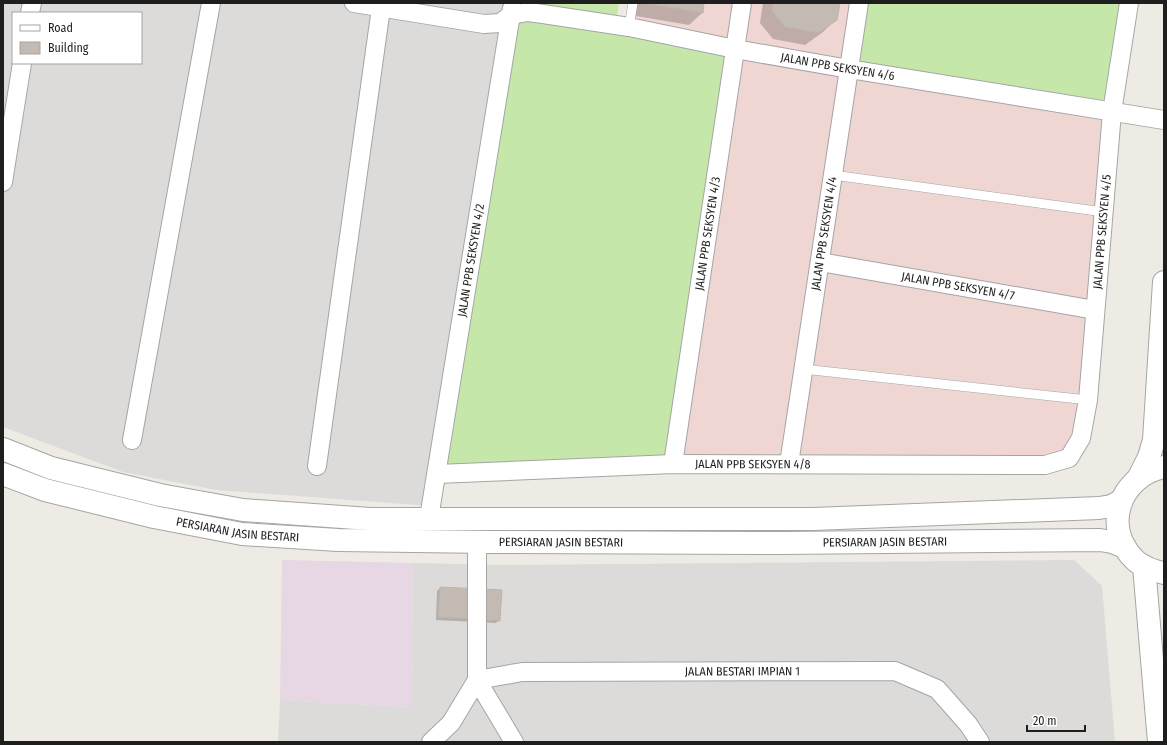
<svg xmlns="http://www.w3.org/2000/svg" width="1167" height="745" viewBox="0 0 1167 745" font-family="'Fira Sans Condensed',sans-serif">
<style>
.residential{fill:#dcdbda;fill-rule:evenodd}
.commercial{fill:#efd6d3}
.industrial{fill:#e7d6e3}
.grass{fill:#c5e8aa}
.shadow{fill:#0003}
.building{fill:#c3bbb3;stroke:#c0b3a6}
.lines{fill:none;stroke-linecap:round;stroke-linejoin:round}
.service-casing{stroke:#a5a5a5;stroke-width:10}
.minor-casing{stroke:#a5a5a5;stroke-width:20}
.tertiary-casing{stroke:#a5a5a5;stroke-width:24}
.service{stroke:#fff;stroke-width:9}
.minor{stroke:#fff;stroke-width:18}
.tertiary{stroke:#fff;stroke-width:22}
.labels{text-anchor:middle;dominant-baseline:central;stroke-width:3.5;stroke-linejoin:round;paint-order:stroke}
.street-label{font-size:12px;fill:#1e1e1e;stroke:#fff}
</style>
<rect width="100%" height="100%" fill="#eeebe4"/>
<g class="residential">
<path d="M3 3H504L431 506 216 490 123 472 3 427ZM13 13H141V63H13Z"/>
<polygon points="1074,560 1102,586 1115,742 278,742 280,700 411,707 413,563 503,565"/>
</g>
<polygon class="commercial" points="630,3 855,3 1106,116 1078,431 1068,452 1048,461 679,460 743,43 627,22"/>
<polygon class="industrial" points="282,560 413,563 411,707 280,700"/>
<g class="grass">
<polygon points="518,3 619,3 616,21 517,9"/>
<polygon points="864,3 1122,3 1108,107 855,63"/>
<polygon points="528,16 727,56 668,458 441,470 514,19"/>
</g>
<g class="shadow">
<polygon points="632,3 703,3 702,13 689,25 630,15"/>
<polygon points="763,3 839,3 836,19 823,32 805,45 773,39 760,23"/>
<polygon points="440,588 499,620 496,623 436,620 437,591"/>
</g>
<g class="building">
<polygon points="644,3 704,3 703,13"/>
<polygon points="773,3 840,3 837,20 818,33 785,27 772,11"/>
<polygon points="440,587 502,590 500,621 438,617"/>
</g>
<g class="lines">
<g class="service-casing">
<g id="service">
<polyline points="629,27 633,3"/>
<polyline points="833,175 1104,212"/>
<polyline points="803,369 1088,400"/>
</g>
</g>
<g class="minor-casing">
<g id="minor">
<path id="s1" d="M354 3 484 24 500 23 511 15 528 12 543 14 629 27 735 49 849 69 1164 120"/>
<polyline points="30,13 32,3"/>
<polyline points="3,182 22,63"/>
<path id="s2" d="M820 262 1095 310"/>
<polyline points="132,440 211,3"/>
<path id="s3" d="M673 464 742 3"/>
<path id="s4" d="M789 464 859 3"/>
<polyline points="317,466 381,8"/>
<path id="s5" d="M437 474 673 464 1045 465 1069 458 1081 438 1088 400 1112 112 1129 3"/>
<path id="s6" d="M429 518 512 8"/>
<path id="s7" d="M477 680 522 672 895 671 937 689 968 724 980 742"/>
<polyline points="477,680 477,542"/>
<polyline points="477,680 514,742"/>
<polyline points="431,742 451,723 477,680"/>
</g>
</g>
<g class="tertiary-casing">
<g id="tertiary">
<polyline points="3,449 51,468 160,495 243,510 370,519 813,519 1099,508 1111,506 1121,501"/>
<path d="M1164 467C1119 476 1101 529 1136 561 1144 568 1154 571 1164 573"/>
<path id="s8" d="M3 474 45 490 154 517 242 534 338 540 489 542 781 543 1100 540 1112 542 1125 547"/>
<polyline points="1139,477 1149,457 1154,440 1164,282"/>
<polyline points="1144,566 1159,742"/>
</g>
</g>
<use href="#service" class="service"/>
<use href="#minor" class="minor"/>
<use href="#tertiary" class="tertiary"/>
</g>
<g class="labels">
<g class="street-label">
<text stroke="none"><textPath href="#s1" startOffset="493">JALAN PPB SEKSYEN 4/6</textPath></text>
<text stroke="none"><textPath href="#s5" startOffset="864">JALAN PPB SEKSYEN 4/5</textPath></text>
<text stroke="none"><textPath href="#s3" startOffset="233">JALAN PPB SEKSYEN 4/3</textPath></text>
<text stroke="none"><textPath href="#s4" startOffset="233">JALAN PPB SEKSYEN 4/4</textPath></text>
<text stroke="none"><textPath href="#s6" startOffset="261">JALAN PPB SEKSYEN 4/2</textPath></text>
<text stroke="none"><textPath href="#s2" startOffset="140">JALAN PPB SEKSYEN 4/7</textPath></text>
<text stroke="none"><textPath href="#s5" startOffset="316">JALAN PPB SEKSYEN 4/8</textPath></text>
<text stroke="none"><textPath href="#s8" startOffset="242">PERSIARAN JASIN BESTARI</textPath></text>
<text stroke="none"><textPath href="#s8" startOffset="566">PERSIARAN JASIN BESTARI</textPath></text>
<text stroke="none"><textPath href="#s8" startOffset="890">PERSIARAN JASIN BESTARI</textPath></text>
<text stroke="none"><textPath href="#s7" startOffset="266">JALAN BESTARI IMPIAN 1</textPath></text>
</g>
</g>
<rect width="1167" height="745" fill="none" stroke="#1e1e1e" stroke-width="8"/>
<rect x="12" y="12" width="130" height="52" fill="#ffffff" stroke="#a5a5a5"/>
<rect x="20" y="25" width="20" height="6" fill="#ffffff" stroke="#a5a5a5"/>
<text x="48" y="32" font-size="12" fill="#1e1e1e">Road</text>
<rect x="20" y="42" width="20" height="12" fill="#c3bbb3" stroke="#a5a5a5"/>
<text x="48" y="52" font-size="12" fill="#1e1e1e">Building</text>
<path d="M1027 725v6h58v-6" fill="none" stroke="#1e1e1e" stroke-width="2"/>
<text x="1033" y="725" font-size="12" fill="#1e1e1e" stroke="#ffffff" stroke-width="3" paint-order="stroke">20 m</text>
</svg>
